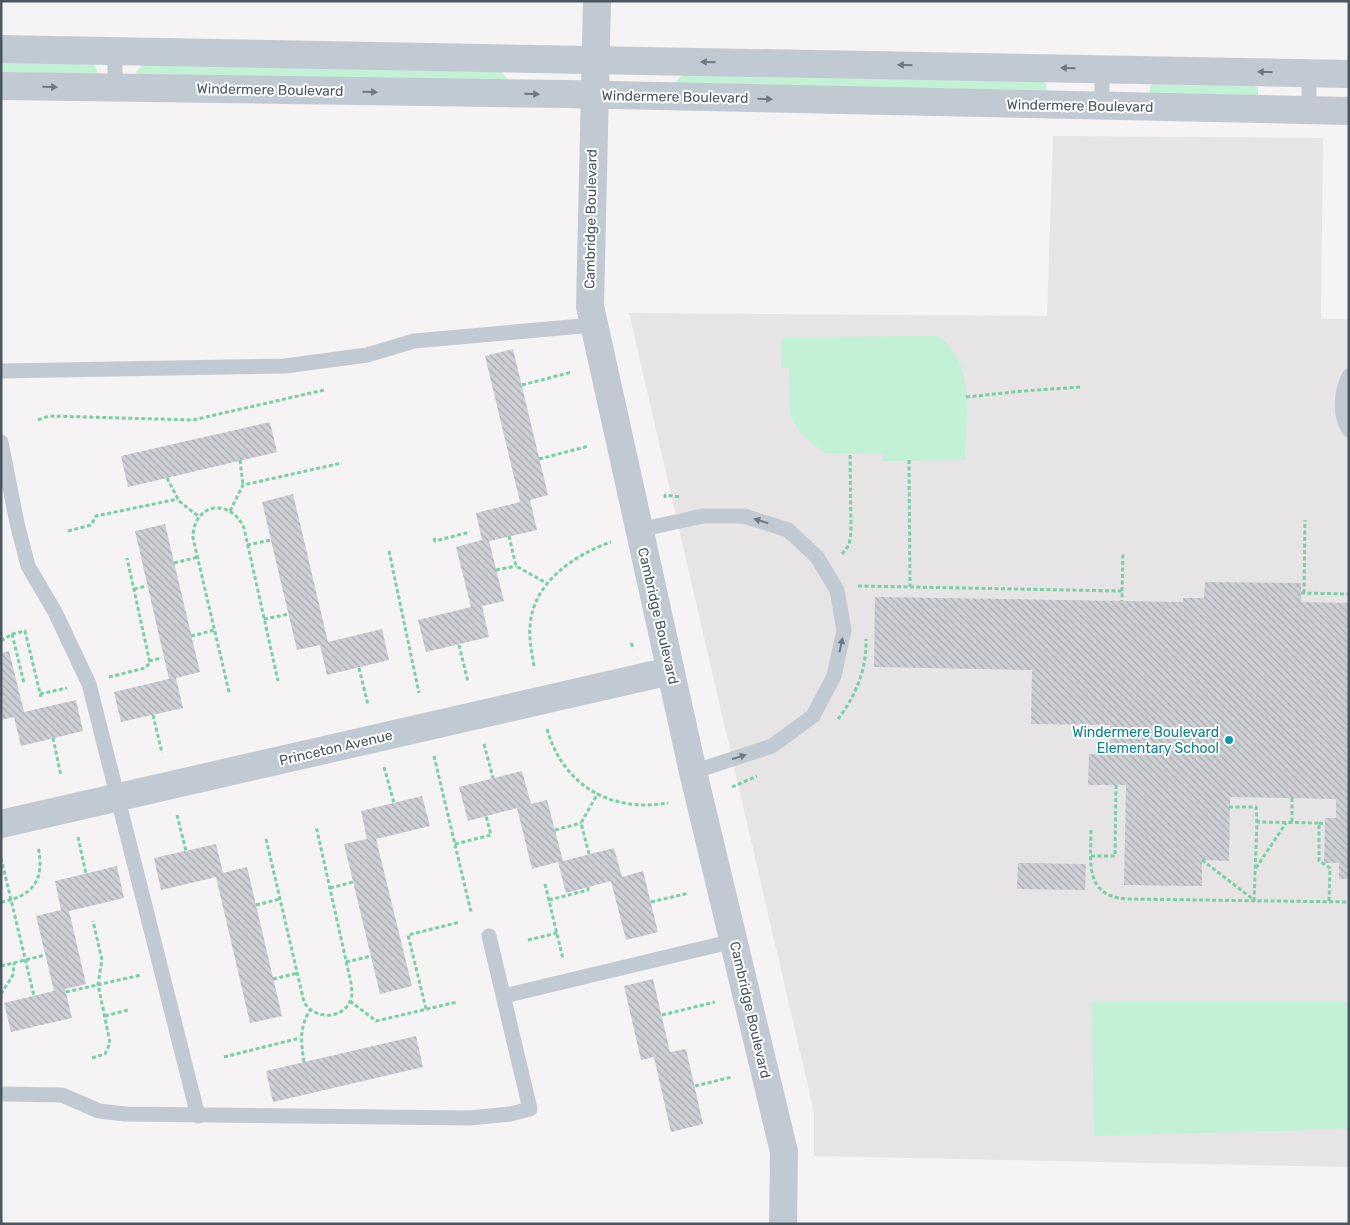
<svg xmlns="http://www.w3.org/2000/svg" width="1350" height="1225" viewBox="0 0 1350 1225" font-family="Rubik,sans-serif">
<style>
.education{fill:#e6e4e5}
.green{fill:#c3f1d5}
.building{fill:url(#building-back-hatch)}
.lines{fill:none;stroke-linecap:round;stroke-linejoin:round}
.path{stroke:#7ad0a6;stroke-width:3;stroke-dasharray:4 2.5;stroke-linecap:butt}
.lane{stroke:#c1cad2;stroke-width:15}
.street{stroke:#c1cad2;stroke-width:28}
.oneway{fill:#6e7983}
.culture-dot{fill:#0f9aa8;stroke:#fff;stroke-width:2}
.labels{text-anchor:middle;dominant-baseline:central;stroke-width:4;stroke-linejoin:round;paint-order:stroke}
.street-label{font-size:14px;fill:#4a5661;stroke:#fff}
.culture-label{font-size:14px;fill:#0d838f;stroke:#fff;text-anchor:end}
</style>
<defs>
<pattern id="building-back-hatch" width="6" height="6" patternUnits="userSpaceOnUse" patternTransform="scale(1.25)"><rect width="6" height="6" fill="#cdcfd5"/><path d="M-1 5l2 2M0 0l6 6M5-1l2 2" fill="none" stroke="#a8abb0"/></pattern>
</defs>
<rect width="100%" height="100%" fill="#f5f3f3"/>
<polygon class="education" points="1053,136 1323,138 1321,319 1349,319 1349,1167 814,1156 814,1112 629,313 1047,316"/>
<g class="green">
<polygon points="1,61 90,63 95,65 97,71 95,76 1,78"/>
<polygon points="143,64 500,70 507,79 505,84 138,76 136,72"/>
<path d="M683 74 1041 80C1047 84 1048 87 1045 94L678 87 676 82Z"/>
<polygon points="1154,83 1254,86 1258,88 1258,97 1150,95 1150,86"/>
<path d="M937 336C977 362 966 419 965 460L883 461V454L825 453 801 434 790 415 789 368H781L782 337Z"/>
<polygon points="1092,1002 1349,1002 1349,1129 1094,1136"/>
</g>
<g class="building">
<polygon points="513,349 548,495 530,500 537,530 489,541 504,601 482,606 489,637 426,652 418,620 471,607 456,547 482,540 476,513 520,502 485,356"/>
<polygon points="270,422 277,452 128,487 121,456"/>
<polygon points="293,494 328,642 382,629 389,660 327,675 320,645 297,650 262,502"/>
<polygon points="165,524 200,672 176,678 183,708 121,722 114,692 169,679 135,531"/>
<polygon points="1205,582 1301,583 1301,602 1349,603 1349,879 1339,879 1339,863 1324,863 1325,818 1336,818 1336,799 1230,797 1229,861 1202,860 1202,886 1124,885 1126,785 1088,785 1089,754 1109,755 1110,725 1031,724 1032,670 874,667 875,597 1183,602 1183,598 1204,598"/>
<polygon points="9,651 24,712 76,700 83,731 21,746 14,717 1,720 1,653"/>
<polygon points="522,771 531,804 547,800 563,861 614,848 622,877 643,871 658,932 626,940 611,881 566,893 558,862 532,869 517,808 468,821 459,787"/>
<polygon points="422,796 430,826 376,839 412,986 380,994 344,844 367,839 361,811"/>
<polygon points="216,844 223,873 247,867 282,1016 250,1023 216,877 161,890 154,858"/>
<polygon points="1018,863 1086,864 1085,890 1017,889"/>
<polygon points="117,866 124,898 69,911 86,984 65,989 72,1018 11,1032 4,1003 54,991 36,916 61,910 55,881"/>
<polygon points="653,979 670,1052 686,1049 703,1124 671,1132 654,1057 641,1060 624,986"/>
<polygon points="416,1036 423,1067 273,1102 266,1071"/>
</g>
<g class="lines">
<g class="path">
<polyline points="522,385 572,372"/>
<polyline points="966,397 1023,391 1081,387"/>
<polyline points="38,420 49,416 193,420 324,390"/>
<polyline points="539,459 589,446"/>
<polyline points="240,460 243,485"/>
<polyline points="909,460 910,587"/>
<polyline points="167,478 179,501 198,516"/>
<polyline points="665,498 665,495 681,497"/>
<polyline points="230,511 243,485 342,463"/>
<polyline points="68,531 91,525 96,516 178,499"/>
<polyline points="509,536 516,566 548,584"/>
<polyline points="434,538 435,541 470,532"/>
<polyline points="247,545 271,540"/>
<polyline points="389,551 419,693"/>
<polyline points="842,554 849,545 851,532 850,453"/>
<polyline points="174,563 198,557"/>
<polyline points="496,570 516,566"/>
<polyline points="858,586 1122,591 1122,601"/>
<polyline points="134,589 147,586"/>
<polyline points="1122,591 1123,554"/>
<polyline points="1301,593 1349,594"/>
<polyline points="1304,593 1305,520"/>
<polyline points="264,619 289,614"/>
<polyline points="12,634 24,683"/>
<polyline points="191,636 215,630"/>
<polyline points="1,641 12,634 25,631 41,697"/>
<polyline points="631,643 634,649"/>
<polyline points="459,645 468,682"/>
<polyline points="149,661 162,658"/>
<path d="M534 666C532 653 529 641 530 627 532 583 574 555 611 542"/>
<polyline points="359,668 368,705"/>
<polyline points="109,677 145,668 150,663 127,558"/>
<path d="M229 692 193 538C193 502 231 498 244 528L278 681"/>
<polyline points="40,694 67,688"/>
<polyline points="153,715 162,753"/>
<path d="M838 719C856 696 867 668 866 639"/>
<path d="M547 729C563 785 610 813 668 803"/>
<polyline points="53,738 61,776"/>
<polyline points="484,744 493,778"/>
<polyline points="434,756 471,912"/>
<polyline points="384,767 394,803"/>
<polyline points="732,787 757,776"/>
<polyline points="1292,798 1292,823"/>
<polyline points="1229,807 1256,807 1257,822"/>
<polyline points="177,815 186,851"/>
<polyline points="1319,823 1325,824"/>
<polyline points="555,830 581,823"/>
<path d="M1091 830C1091 863 1084 896 1127 899L1349 902"/>
<polyline points="78,837 86,874"/>
<path d="M266 839 304 1002C314 1020 344 1020 351 999 353 994 351 988 351 983L316 826"/>
<polyline points="455,844 491,835 486,816"/>
<polyline points="589,854 581,823 598,793"/>
<polyline points="1091,856 1115,856 1116,785"/>
<polyline points="1,858 34,996"/>
<polyline points="1202,860 1254,900"/>
<polyline points="1256,868 1286,823"/>
<polyline points="545,884 563,959"/>
<polyline points="330,888 353,882"/>
<polyline points="549,900 588,890 588,887"/>
<polyline points="1254,901 1257,822 1319,823 1319,861 1330,868 1329,901"/>
<path d="M1 902C34 896 45 879 38 847"/>
<polyline points="651,902 689,893"/>
<polyline points="256,905 280,899"/>
<polyline points="528,940 557,933"/>
<polyline points="346,962 371,956"/>
<polyline points="1,966 45,955"/>
<polyline points="273,979 298,973"/>
<polyline points="66,992 141,975"/>
<polyline points="1,994 13,975 14,963"/>
<polyline points="350,1001 376,1021 457,1002"/>
<polyline points="426,1009 408,935 460,922"/>
<polyline points="662,1015 715,1002"/>
<polyline points="105,1016 128,1010"/>
<polyline points="224,1057 300,1038"/>
<polyline points="92,1058 105,1054 110,1043 98,984 102,960 93,921"/>
<path d="M304 1062C301 1042 299 1028 310 1010"/>
<polyline points="695,1086 732,1077"/>
</g>
<g class="lane">
<polyline points="115,51 115,88"/>
<polyline points="1309,73 1309,110"/>
<polyline points="1101,107 1103,69"/>
<polyline points="1,371 285,366 367,355 414,341 593,325"/>
<path d="M1349 376C1341 393 1339 413 1349 430"/>
<polyline points="1,442 17,523 28,566 55,612 89,684 198,1116"/>
<polyline points="639,530 703,516 744,516 788,530 817,557 837,590 844,630 834,676 813,716 772,746 693,772"/>
<polyline points="504,996 734,941"/>
<polyline points="1,1094 62,1095 99,1111 125,1114 470,1118 510,1114 530,1109 489,936"/>
</g>
<g class="street">
<polyline points="597,1 590,306 693,772 784,1152 783,1224"/>
<polyline points="1,49 1349,74"/>
<polyline points="1,86 566,94 1349,111"/>
<polyline points="1,824 670,671"/>
</g>
</g>
<defs><path id="oneway-solid" d="M-6-.8H1V-3.2L6.5 0L1 3.2V.8H-6Z" transform="scale(1.25)"/></defs>
<g class="oneway">
<use href="#oneway-solid" transform="translate(708 62) rotate(-179)"/>
<use href="#oneway-solid" transform="translate(905 65) rotate(-179)"/>
<use href="#oneway-solid" transform="translate(1068 68) rotate(-179)"/>
<use href="#oneway-solid" transform="translate(1265 72) rotate(-179)"/>
<use href="#oneway-solid" transform="translate(50 87) rotate(1)"/>
<use href="#oneway-solid" transform="translate(370 92) rotate(1)"/>
<use href="#oneway-solid" transform="translate(532 94) rotate(1)"/>
<use href="#oneway-solid" transform="translate(765 99) rotate(1)"/>
<use href="#oneway-solid" transform="translate(761 521) rotate(-163)"/>
<use href="#oneway-solid" transform="translate(841 645) rotate(-78)"/>
<use href="#oneway-solid" transform="translate(739 757) rotate(-18)"/>
</g>
<circle class="culture-dot" cx="1229" cy="740" r="5"/>
<g class="labels">
<g class="street-label">
<text transform="translate(270 90) rotate(1)">Windermere Boulevard</text>
<text transform="translate(675 97) rotate(1)">Windermere Boulevard</text>
<text transform="translate(1080 106) rotate(1)">Windermere Boulevard</text>
<text transform="translate(591 219) rotate(-89)">Cambridge Boulevard</text>
<text transform="translate(658 616) rotate(77)">Cambridge Boulevard</text>
<text transform="translate(336 748) rotate(-13)">Princeton Avenue</text>
<text transform="translate(750 1010) rotate(77)">Cambridge Boulevard</text>
</g>
<g class="culture-label">
<text x="1219" y="732">Windermere Boulevard<tspan x="1219" dy="16">Elementary School</tspan></text>
</g>
</g>
<rect width="1350" height="1225" fill="none" stroke="#4a5661" stroke-width="5"/>
</svg>
